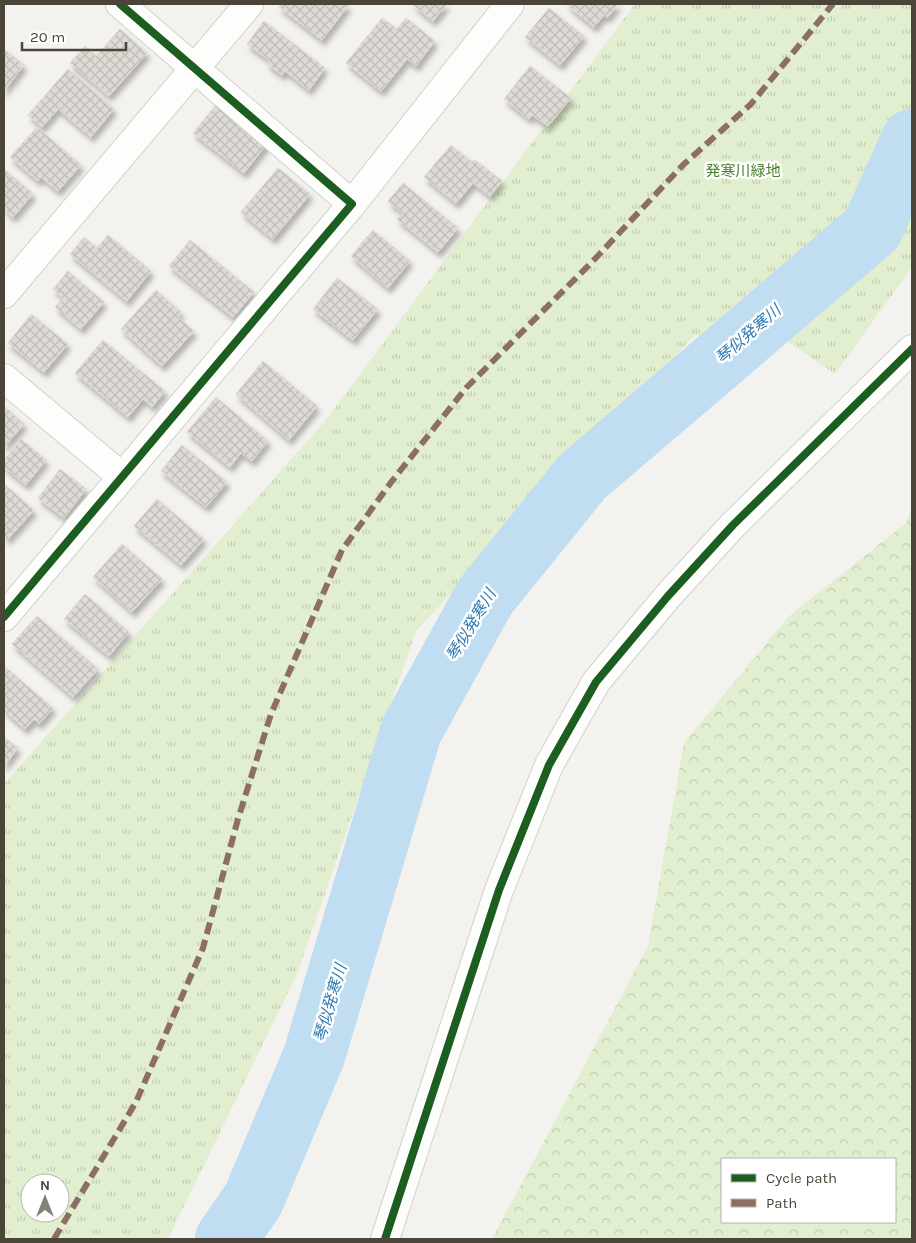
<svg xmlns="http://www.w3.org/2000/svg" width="916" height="1243" viewBox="0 0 916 1243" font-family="Karla,'Noto Sans JP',sans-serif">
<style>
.forest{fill:url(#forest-crowns);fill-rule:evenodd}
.park{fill:url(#park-tufts);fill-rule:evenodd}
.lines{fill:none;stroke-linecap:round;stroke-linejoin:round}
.river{stroke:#c0ddf1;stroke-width:62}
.building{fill:url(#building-cross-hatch);stroke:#dcd9d4;filter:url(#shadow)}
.minor-casing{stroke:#d2d0cb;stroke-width:30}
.minor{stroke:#fdfdfc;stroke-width:28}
.quiet{stroke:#8d6e63;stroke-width:6;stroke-dasharray:12 6;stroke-linecap:butt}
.cycleway-casing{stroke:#fff;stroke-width:11}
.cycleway{stroke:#1b5e20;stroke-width:8}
.labels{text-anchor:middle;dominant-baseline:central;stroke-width:5;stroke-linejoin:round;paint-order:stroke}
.park-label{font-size:15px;fill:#4a7f2a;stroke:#fff}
.water-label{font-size:16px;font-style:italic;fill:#2e7ab2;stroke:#fff}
</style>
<defs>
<pattern id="forest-crowns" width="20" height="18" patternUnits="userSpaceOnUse" patternTransform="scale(1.25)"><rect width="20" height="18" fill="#e1eecf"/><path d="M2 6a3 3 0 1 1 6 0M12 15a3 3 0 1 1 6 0" fill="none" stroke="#c3cdb2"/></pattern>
<pattern id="park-tufts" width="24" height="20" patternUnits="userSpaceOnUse" patternTransform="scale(1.25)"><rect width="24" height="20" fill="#e1eecf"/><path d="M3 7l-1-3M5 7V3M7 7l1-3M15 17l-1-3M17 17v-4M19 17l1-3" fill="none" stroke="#c3cdb2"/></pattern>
<pattern id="building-cross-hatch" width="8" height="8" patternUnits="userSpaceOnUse" patternTransform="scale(1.25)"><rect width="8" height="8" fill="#dedbd6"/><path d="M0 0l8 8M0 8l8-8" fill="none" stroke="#c0bdb8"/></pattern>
<filter id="shadow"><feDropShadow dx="3" dy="5.5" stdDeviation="2.5" flood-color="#0004"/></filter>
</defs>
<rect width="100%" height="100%" fill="#f4f2ee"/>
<path class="forest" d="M912 508V1239H492L648 946 684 743 788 617 906 523ZM722 1159H895V1222H722Z"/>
<path class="park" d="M635 4H912V267L835 374 788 342 695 335 416 631 297 974 168 1239H4V784L325 421ZM30 1183H60V1213H30Z"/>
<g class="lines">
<polyline class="river" points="226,1239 253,1200 314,1056 411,731 485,597 582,477 872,229 912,140"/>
</g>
<g class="building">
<polygon points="282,4 346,4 348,6 322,40 279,7"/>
<polygon points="412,4 447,4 433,21"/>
<polygon points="566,4 618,4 607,18 604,15 594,27"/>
<polygon points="549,8 584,36 560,65 525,37"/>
<polygon points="382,18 397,29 406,18 435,41 416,66 407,59 381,91 346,63"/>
<polygon points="264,21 325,68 309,90 285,71 282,75 267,64 269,60 247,44"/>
<polygon points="120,29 147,53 109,96 70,63 85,46 96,56"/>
<polygon points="4,49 24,65 4,91"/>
<polygon points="530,66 571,98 548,126 532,115 529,119 504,99"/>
<polygon points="68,69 114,109 91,137 58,109 42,127 28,115"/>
<polygon points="219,101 269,141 244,173 193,133"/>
<polygon points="37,127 81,165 58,191 41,177 38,181 10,157"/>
<polygon points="451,145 472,162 475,160 502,181 490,196 473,183 456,203 424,177"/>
<polygon points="278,168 310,194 273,239 241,212"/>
<polygon points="4,169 33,194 13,217 4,209"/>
<polygon points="403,183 458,228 438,252 397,219 403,214 388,201"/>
<polygon points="373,230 410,261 388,288 351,256"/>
<polygon points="108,235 151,271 127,301 70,254 84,237 97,248"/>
<polygon points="190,240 254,292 233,317 169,266"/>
<polygon points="68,271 104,302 81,329 55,307 63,298 53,289"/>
<polygon points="337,278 378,309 353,340 313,309"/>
<polygon points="156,290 181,312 178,317 194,331 162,366 121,329"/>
<polygon points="31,314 68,344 44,372 8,343"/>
<polygon points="103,340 165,391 152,407 143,399 128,417 75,373"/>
<polygon points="263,361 317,406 289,440 236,394"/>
<polygon points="216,397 268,441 252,461 241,453 230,467 187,432"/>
<polygon points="4,406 24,424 5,446 4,446"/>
<polygon points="21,439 46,460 26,485 4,467 4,460"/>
<polygon points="182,445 227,482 206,507 161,471"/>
<polygon points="60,469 86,489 64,518 38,498"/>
<polygon points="4,484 34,510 8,539 4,535"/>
<polygon points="157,499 204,539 181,565 134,526"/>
<polygon points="122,544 162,579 132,612 93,577"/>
<polygon points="85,594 129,632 109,656 64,619"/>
<polygon points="37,616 98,669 73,697 12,644"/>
<polygon points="4,666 53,708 39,724 34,719 25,729 4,710"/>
<polygon points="4,737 18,748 4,766"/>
</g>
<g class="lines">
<g class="minor-casing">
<g id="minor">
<polyline points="352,204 510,4"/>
<polyline points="4,294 249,4"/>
<polyline points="4,378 121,476"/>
<polyline points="4,617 352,204 120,4"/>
<polyline points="385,1239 499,890 549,765 596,682 668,596 733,525 912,349"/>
</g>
</g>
<use href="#minor" class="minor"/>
<polyline class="quiet" points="54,1239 136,1102 203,948 238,819 271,714 342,550 392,481 466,388 593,261 683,165 751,104 833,4"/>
<g class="cycleway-casing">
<g id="cycleway">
<polyline points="4,617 352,204 120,4"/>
<polyline points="385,1239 499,890 549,765 596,682 668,596 733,525 912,349"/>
</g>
</g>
<use href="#cycleway" class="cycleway"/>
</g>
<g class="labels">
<g class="park-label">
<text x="743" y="171">発寒川緑地</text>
</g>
<g class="water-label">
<text transform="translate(748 334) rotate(-41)">琴似発寒川</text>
<text transform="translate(471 625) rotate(-59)">琴似発寒川</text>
<text transform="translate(330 1003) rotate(-74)">琴似発寒川</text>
</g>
</g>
<rect width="916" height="1243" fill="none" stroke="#4b4439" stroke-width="10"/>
<rect x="721" y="1158" width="175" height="65" fill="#ffffff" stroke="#b7b4b0"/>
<rect x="731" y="1174" width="25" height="8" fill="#1b5e20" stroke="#b7b4b0"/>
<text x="766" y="1183" font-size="15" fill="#4b4439">Cycle path</text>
<rect x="731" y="1199" width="25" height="8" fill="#8d6e63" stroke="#b7b4b0"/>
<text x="766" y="1208" font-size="15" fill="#4b4439">Path</text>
<g transform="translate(45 1198)"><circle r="24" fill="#ffffff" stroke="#b7b4b0"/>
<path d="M0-4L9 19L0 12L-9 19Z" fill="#868178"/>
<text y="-8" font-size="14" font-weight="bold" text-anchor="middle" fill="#4b4439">N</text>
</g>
<path d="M22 42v8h104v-8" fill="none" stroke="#4b4439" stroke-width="2.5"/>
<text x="30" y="42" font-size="15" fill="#4b4439" stroke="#ffffff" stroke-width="4" paint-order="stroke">20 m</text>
</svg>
